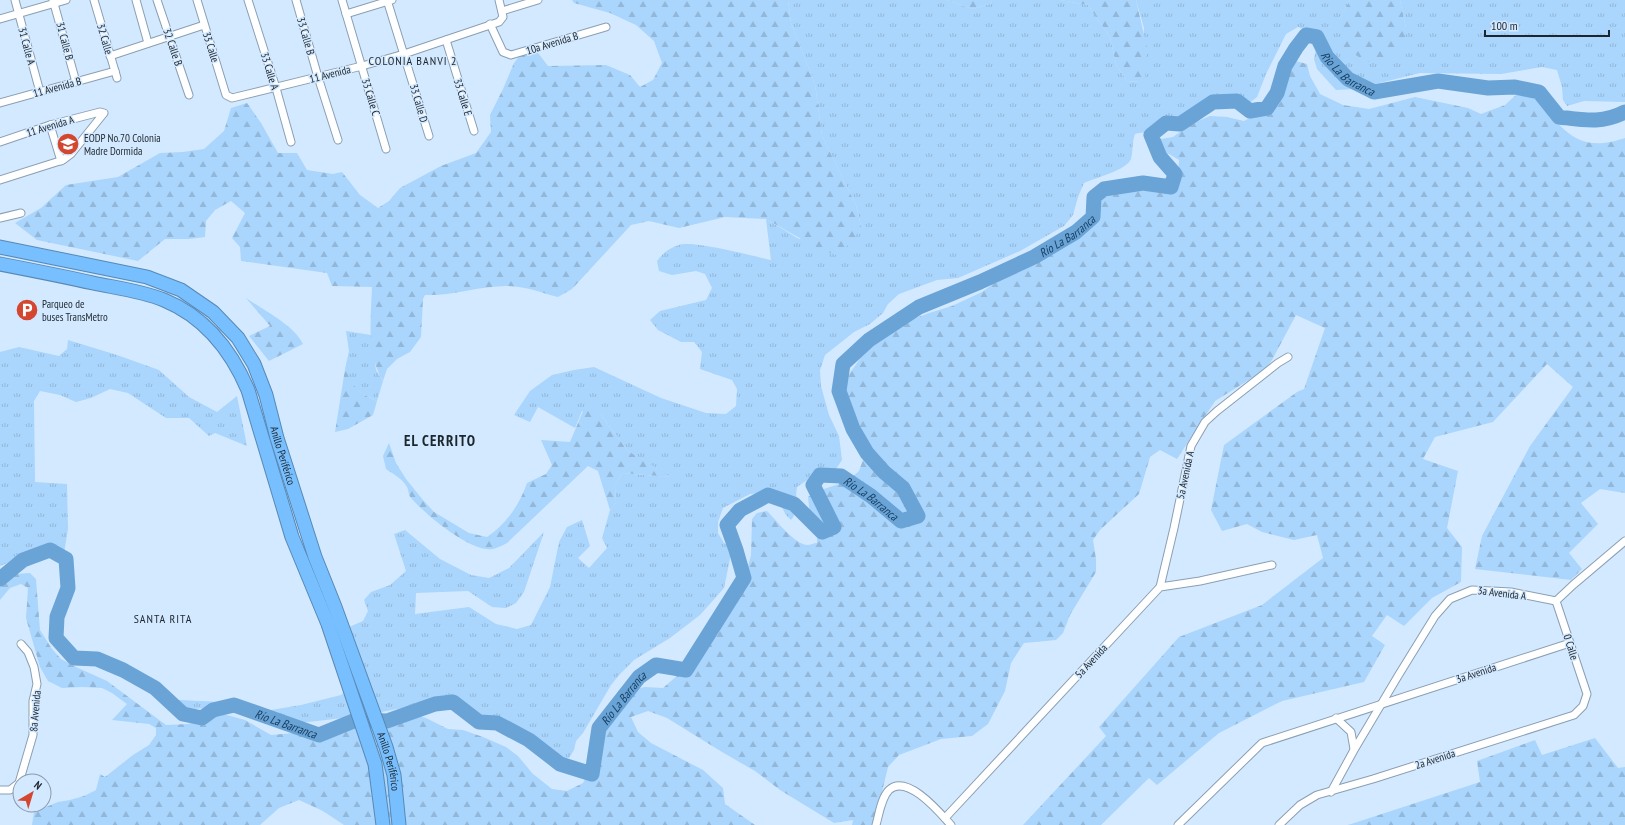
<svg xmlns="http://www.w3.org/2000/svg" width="1625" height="825" viewBox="0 0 1625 825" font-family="'PT Sans Narrow',sans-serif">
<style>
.grass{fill:url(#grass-tufts)}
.forest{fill:url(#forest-firs)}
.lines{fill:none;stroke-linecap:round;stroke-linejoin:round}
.river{stroke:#6aa3d6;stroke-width:15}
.street-casing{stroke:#8a9fb3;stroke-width:9}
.highway-casing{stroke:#5889b5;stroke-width:15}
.street{stroke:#fff;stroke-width:7}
.highway{stroke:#77bffe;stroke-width:13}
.labels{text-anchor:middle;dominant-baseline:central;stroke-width:3;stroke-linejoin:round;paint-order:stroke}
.street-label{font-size:11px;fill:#1d262d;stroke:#d3e9ff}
.poi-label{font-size:11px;fill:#1d262d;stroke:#d3e9ff;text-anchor:start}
.neighbourhood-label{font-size:12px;letter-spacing:1px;fill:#1d262d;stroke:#d3e9ff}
.water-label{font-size:12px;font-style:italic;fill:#153f62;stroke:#d3e9ff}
.district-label{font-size:15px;font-weight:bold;letter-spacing:1px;fill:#1d262d;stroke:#d3e9ff}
</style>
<defs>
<pattern id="grass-tufts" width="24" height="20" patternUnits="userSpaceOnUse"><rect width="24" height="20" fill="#aad5fc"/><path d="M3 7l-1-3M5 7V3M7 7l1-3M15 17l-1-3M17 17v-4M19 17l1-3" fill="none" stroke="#92b7d8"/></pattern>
<pattern id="forest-firs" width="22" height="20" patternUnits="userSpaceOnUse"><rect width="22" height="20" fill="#aad5fc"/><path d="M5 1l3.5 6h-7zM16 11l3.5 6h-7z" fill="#92b7d8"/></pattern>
</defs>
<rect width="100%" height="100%" fill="#d3e9ff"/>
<g class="grass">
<path d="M788 0H946L973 9 992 3 991 0H1060L1088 5 1110 37 1116 64 1127 81 1140 82 1144 28 1136 0H1350L1339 19 1406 28 1400 0H1625V102L1584 101 1567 106 1563 100 1562 87 1557 70 1542 67 1501 74 1420 73 1355 89 1336 90 1317 69 1314 59 1317 44 1312 32 1298 27 1286 34 1266 74 1257 97 1248 104C1237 101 1223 94 1212 98 1195 103 1177 120 1162 128 1157 131 1142 132 1135 134 1132 142 1133 152 1131 159 1127 170 1095 178 1084 183L1078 197 1073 215 1064 226 1020 251 958 278 937 280 899 294 888 304 883 313 870 324 854 332 825 355 820 370 821 386 829 415 839 436 842 460 836 469 813 476 797 487C795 497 798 514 791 520L786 515 779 502 765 493 750 494 723 508 718 522V533L724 543 732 549 724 588 700 615 670 638 634 660 620 674 611 685 583 733 576 741 574 750 569 758 554 760 541 756 498 722 448 702H434L360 716 308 722 277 723 234 709 209 708 195 709 178 707 160 699 240 703 271 710 301 705 341 695 351 686V676L343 637 349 627 363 621 368 611 364 600 371 592 390 585 406 571 394 534 405 530 440 559 471 575 489 578 509 568 544 532 524 592 516 603 506 608 492 607 468 591 416 593 415 614 469 607 496 624 517 629 531 625 550 587 559 542 567 527 582 520 590 546 578 558 589 568 607 548 602 538 610 510 616 503 615 486 622 473 670 477 628 451 601 415 582 411 575 428 538 407 530 422 514 415 530 391 552 375 574 370 594 367 661 398 706 413 726 414 736 406 737 389 732 380 700 369 702 352 694 342H681L658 330 650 320 660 311 706 300 712 288 705 274 696 271 672 275 659 271 657 261C663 253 669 248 679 245 692 240 753 256 771 260L766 219 799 239 861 226 856 205 822 136 815 84 791 23Z"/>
<polygon points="346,331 371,335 376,370 383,381 377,401 363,394 353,387 345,369 349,351"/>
<polygon points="68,340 117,355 159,370 189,397 217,412 237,396 247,446 215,433 209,436 189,418 166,418 128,393 110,389 91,398 76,402 60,395 40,391 34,401 35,482 67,484 68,529 63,559 54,551 39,550 0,566 0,352 19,347 59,356 67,349"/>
</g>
<g class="forest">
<path d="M572 0H788L791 23 815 84 822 136 856 205 861 226 853 241 836 255 817 248 766 219 725 217 679 228 649 221 631 225 572 289 558 297C542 293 524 286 507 286 479 286 453 296 425 295L423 299 421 337 410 352 397 359 387 369 383 381C366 354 371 317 372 287L332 286 327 273 241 261 240 247 232 238 245 213 231 201 215 210 206 221 205 237 189 239H165L138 261 37 240 15 223 41 208 66 185 118 177 160 153 183 152 204 149 224 131 231 108 247 103 261 123 278 153H297L307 170 333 174 342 172 360 195 378 208 389 201 400 188 441 166 476 153 491 132 490 115 503 89 514 63 525 49H535L548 66 606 65 630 75 640 87 653 80 662 63 654 41 636 25 610 13 574 3Z"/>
<polygon points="946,0 991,0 992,3 973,9"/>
<polygon points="1060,0 1136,0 1147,48 1145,77 1140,82 1127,81 1116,64 1110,37 1088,5"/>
<polygon points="1350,0 1400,0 1406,28 1406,44 1389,59 1367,62 1343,47 1339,19"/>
<path d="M1292 60 1307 64 1310 76 1320 94 1343 105 1369 109 1415 97 1468 108 1481 114 1505 105 1518 93 1527 90C1561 121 1570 157 1625 138V493L1600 489 1581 503 1598 524 1569 553 1582 569 1571 580 1475 569 1482 536 1530 446 1573 387 1547 364 1493 422 1435 437 1423 459 1458 471 1447 528 1462 547 1461 582 1432 598 1404 626 1387 615 1372 636 1385 645 1364 682 1282 701 1219 733 1157 785 1149 778 1101 825H1023L1106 736 1099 727 1179 637 1262 605 1323 558 1317 535 1294 540 1262 532 1247 524 1222 531 1211 510 1224 445 1297 392 1304 389 1325 328 1296 315 1272 360 1265 370 1215 401 1177 459 1160 450 1150 457 1139 494 1100 530 1093 540 1096 559V572L1070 615 1063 633 1056 640 1024 643 1011 663 1005 691 988 724 972 736 941 739 899 755 888 767 874 825H852L853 820 834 823 780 790 755 771 722 752 667 718 648 711 631 717 638 732 651 743 703 770 723 788 725 804 755 825H344L323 811 299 800 279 808 260 825H32L34 812 58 802 70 800 84 796 96 790 100 774 105 777 133 755 149 745 156 735V728L149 724 112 720 127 704 112 693 102 688 82 687 62 688 48 681 40 667 26 618 28 588 21 584 10 588 0 600V581L16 574 30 573 36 579 40 630 52 649 61 659 76 667 107 681 166 725 188 724 223 714 245 720 271 735 372 726 416 715 426 718 448 729 463 730 483 737 506 747 518 756 533 774 552 789 567 791 583 783 594 762 597 740 612 718 618 703 630 690 645 687 663 688 686 668 738 586 747 570 751 555 752 519 757 513 767 511C776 520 795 545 808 545 810 545 814 543 817 543V526L810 515 808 497 815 492 848 481 859 471 864 457 848 412 845 380 864 353 897 325 929 313 952 306 982 292 1004 276 1053 248 1061 245 1082 232 1088 210 1099 199 1130 189 1147 191 1170 183 1178 175 1179 160 1169 154 1150 151 1152 145 1161 139 1173 137 1191 124 1210 116 1227 117 1244 121 1255 115Z"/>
<path d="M246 298C263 310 294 325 303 344L269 361 249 336 270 326Z"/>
<path d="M345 369C355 389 357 392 377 401L373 415 348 429 335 432Z"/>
<path d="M591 408 601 415 628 451 671 477 622 473 615 486 616 503 610 510 598 471 588 466 507 543C503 545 497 548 493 549 471 553 425 514 411 498 408 495 409 490 407 487 403 479 393 474 386 469L383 456 389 443 396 463 406 479 423 500 434 512 469 533 487 537C506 524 519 506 527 483L546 474 552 465 541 440 570 442 583 411Z"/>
<polygon points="1595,738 1618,768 1625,767 1625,825 1348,825 1480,782 1477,761 1535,740 1542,755"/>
</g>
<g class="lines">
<path class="river" id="s1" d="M0 579 23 560 50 550 66 559 68 588 57 617 56 638 74 658 97 659 123 670 155 688 183 714 202 718 213 710 234 705 319 735 356 720 387 721 435 704 453 702 479 722 497 723 529 740 560 764 592 774 599 728 639 677 656 665 686 670 744 578 736 550 727 525 740 510 768 495 794 504 822 532 834 527 813 485 820 475 841 476 871 496 901 521 918 516 903 488 884 472 867 453 853 429 839 391 843 364 869 340 919 307 980 282 1034 257 1076 232 1093 217 1094 197 1104 189 1143 183 1171 187 1175 174 1160 157 1151 135 1166 123 1180 124 1213 102 1237 101 1250 111 1267 108 1277 93 1285 66 1296 48 1306 35 1317 37 1327 57 1348 79 1374 92 1438 81 1488 88 1515 87 1539 92 1559 117C1584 120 1602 124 1625 112"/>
<g class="street-casing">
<g id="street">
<polyline points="15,0 40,92"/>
<polyline points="53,0 76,82"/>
<polyline points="94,0 117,78"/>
<polyline points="136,0 148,43"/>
<polyline points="157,0 189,95"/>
<polyline points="197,0 226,95 232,98 362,66 404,54 499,22 503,17 499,0"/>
<polyline points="248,0 276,88 291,142"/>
<polyline points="296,0 318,77 338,140"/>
<polyline points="342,0 386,149"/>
<polyline points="387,0 429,136"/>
<polyline points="502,11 538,0"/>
<polyline points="346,14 392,0"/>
<polyline points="0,19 66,0"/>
<polyline points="490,24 503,52 511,55 606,27"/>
<polyline points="446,40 474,131"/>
<polyline points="110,56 204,25"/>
<polyline points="0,103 115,71"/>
<polyline points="50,125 61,161"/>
<polyline points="0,142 50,125 100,112 104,113 71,154 63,160 0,180"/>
<polyline points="0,218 21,213"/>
<polyline points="1160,587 1174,528 1191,446 1205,422 1217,411 1278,363 1288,357"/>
<polyline points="1556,601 1573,585 1625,541"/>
<polyline points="1336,718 1351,732 1354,749"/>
<polyline points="0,790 10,790 19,783 33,735 33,701 37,684 34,667 28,652 21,644"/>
<polyline points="1331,792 1354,750 1398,676 1435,616 1450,599 1472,590 1511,592 1556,601"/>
<polyline points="945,818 1160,587 1200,581 1272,565"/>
<path d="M876 825C879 815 881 798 889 790 907 773 940 813 951 825"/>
<polyline points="1178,825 1262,743 1570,643"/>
<polyline points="1279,825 1300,805 1317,795 1373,779 1574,715 1583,706 1587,694 1556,601"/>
</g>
</g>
<g class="highway-casing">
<g id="highway">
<path id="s2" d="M0 247 147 277 181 290 213 312 238 338 254 364 266 395 277 438 315 557 335 607 386 747 394 775 399 825"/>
<path d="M0 264C31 270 62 276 93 283 117 288 142 291 164 300 205 317 231 350 248 390L292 537 328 624 375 764 383 825"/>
</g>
</g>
<use href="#street" class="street"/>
<use href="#highway" class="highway"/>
</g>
<defs>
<g id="school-disc" transform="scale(1.15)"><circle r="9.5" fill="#d34731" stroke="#d3e9ff"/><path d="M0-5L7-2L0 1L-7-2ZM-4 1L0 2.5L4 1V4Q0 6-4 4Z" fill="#fff"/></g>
<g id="parking-disc" transform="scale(1.15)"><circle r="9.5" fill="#d34731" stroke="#d3e9ff"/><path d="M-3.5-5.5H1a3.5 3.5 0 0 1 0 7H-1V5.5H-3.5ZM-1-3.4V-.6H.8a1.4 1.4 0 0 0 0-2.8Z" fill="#fff"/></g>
</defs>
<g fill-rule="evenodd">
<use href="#school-disc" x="68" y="144"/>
<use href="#parking-disc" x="27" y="310"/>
</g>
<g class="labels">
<g class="street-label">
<text transform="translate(306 36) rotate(74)">33 Calle B</text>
<text transform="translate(105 39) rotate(74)">32 Calle</text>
<text transform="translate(65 41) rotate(75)">31 Calle B</text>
<text transform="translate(552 43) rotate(-17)">10a Avenida B</text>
<text transform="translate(27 46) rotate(75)">31 Calle A</text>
<text transform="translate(173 47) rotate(71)">32 Calle B</text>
<text transform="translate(211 47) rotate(72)">33 Calle</text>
<text transform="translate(270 71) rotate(73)">33 Calle A</text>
<text transform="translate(330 74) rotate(-14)">11 Avenida</text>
<text transform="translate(57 87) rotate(-15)">11 Avenida B</text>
<text transform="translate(371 97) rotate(73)">33 Calle C</text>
<text transform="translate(463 97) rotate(73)">33 Calle E</text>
<text transform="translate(419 103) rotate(74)">33 Calle D</text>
<text transform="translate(50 126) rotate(-17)">11 Avenida A</text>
<text stroke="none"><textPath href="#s2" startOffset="388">Anillo Periférico</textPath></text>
<text transform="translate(1185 475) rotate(-78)">5a Avenida A</text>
<text transform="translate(1502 593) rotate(7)">3a Avenida A</text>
<text transform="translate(1571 647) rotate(72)">0 Calle</text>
<text transform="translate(1091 661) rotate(-47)">5a Avenida</text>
<text transform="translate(1476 673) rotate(-18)">3a Avenida</text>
<text transform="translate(35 711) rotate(-85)">8a Avenida</text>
<text transform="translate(1435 759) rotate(-18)">2a Avenida</text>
<text stroke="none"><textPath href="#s2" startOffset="712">Anillo Periférico</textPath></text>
</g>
<g class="poi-label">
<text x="84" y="138">EODP No.70 Colonia<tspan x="84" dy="13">Madre Dormida</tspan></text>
<text x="42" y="304">Parqueo de<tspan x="42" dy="13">buses TransMetro</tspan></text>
</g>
<g class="neighbourhood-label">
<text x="413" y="60">COLONIA BANVI 2</text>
<text x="163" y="618">SANTA RITA</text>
</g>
<g class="water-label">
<text stroke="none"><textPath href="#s1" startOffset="2293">Río La Barranca</textPath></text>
<text stroke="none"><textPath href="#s1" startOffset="1825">Río La Barranca</textPath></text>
<text stroke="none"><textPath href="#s1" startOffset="1332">Río La Barranca</textPath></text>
<text stroke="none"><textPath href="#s1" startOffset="841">Río La Barranca</textPath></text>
<text stroke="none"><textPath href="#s1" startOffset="421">Río La Barranca</textPath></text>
</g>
<g class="district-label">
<text x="440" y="440">EL CERRITO</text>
</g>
</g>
<g transform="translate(32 793) rotate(38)"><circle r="19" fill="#d3e9ff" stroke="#8a9bab"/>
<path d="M0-3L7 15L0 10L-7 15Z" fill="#d34731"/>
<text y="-6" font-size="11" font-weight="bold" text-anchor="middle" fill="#1d262d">N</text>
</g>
<path d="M1485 30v6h124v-6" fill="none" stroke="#1d262d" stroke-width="2"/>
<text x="1491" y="30" font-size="12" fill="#1d262d" stroke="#d3e9ff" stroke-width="3" paint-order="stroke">100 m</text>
</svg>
